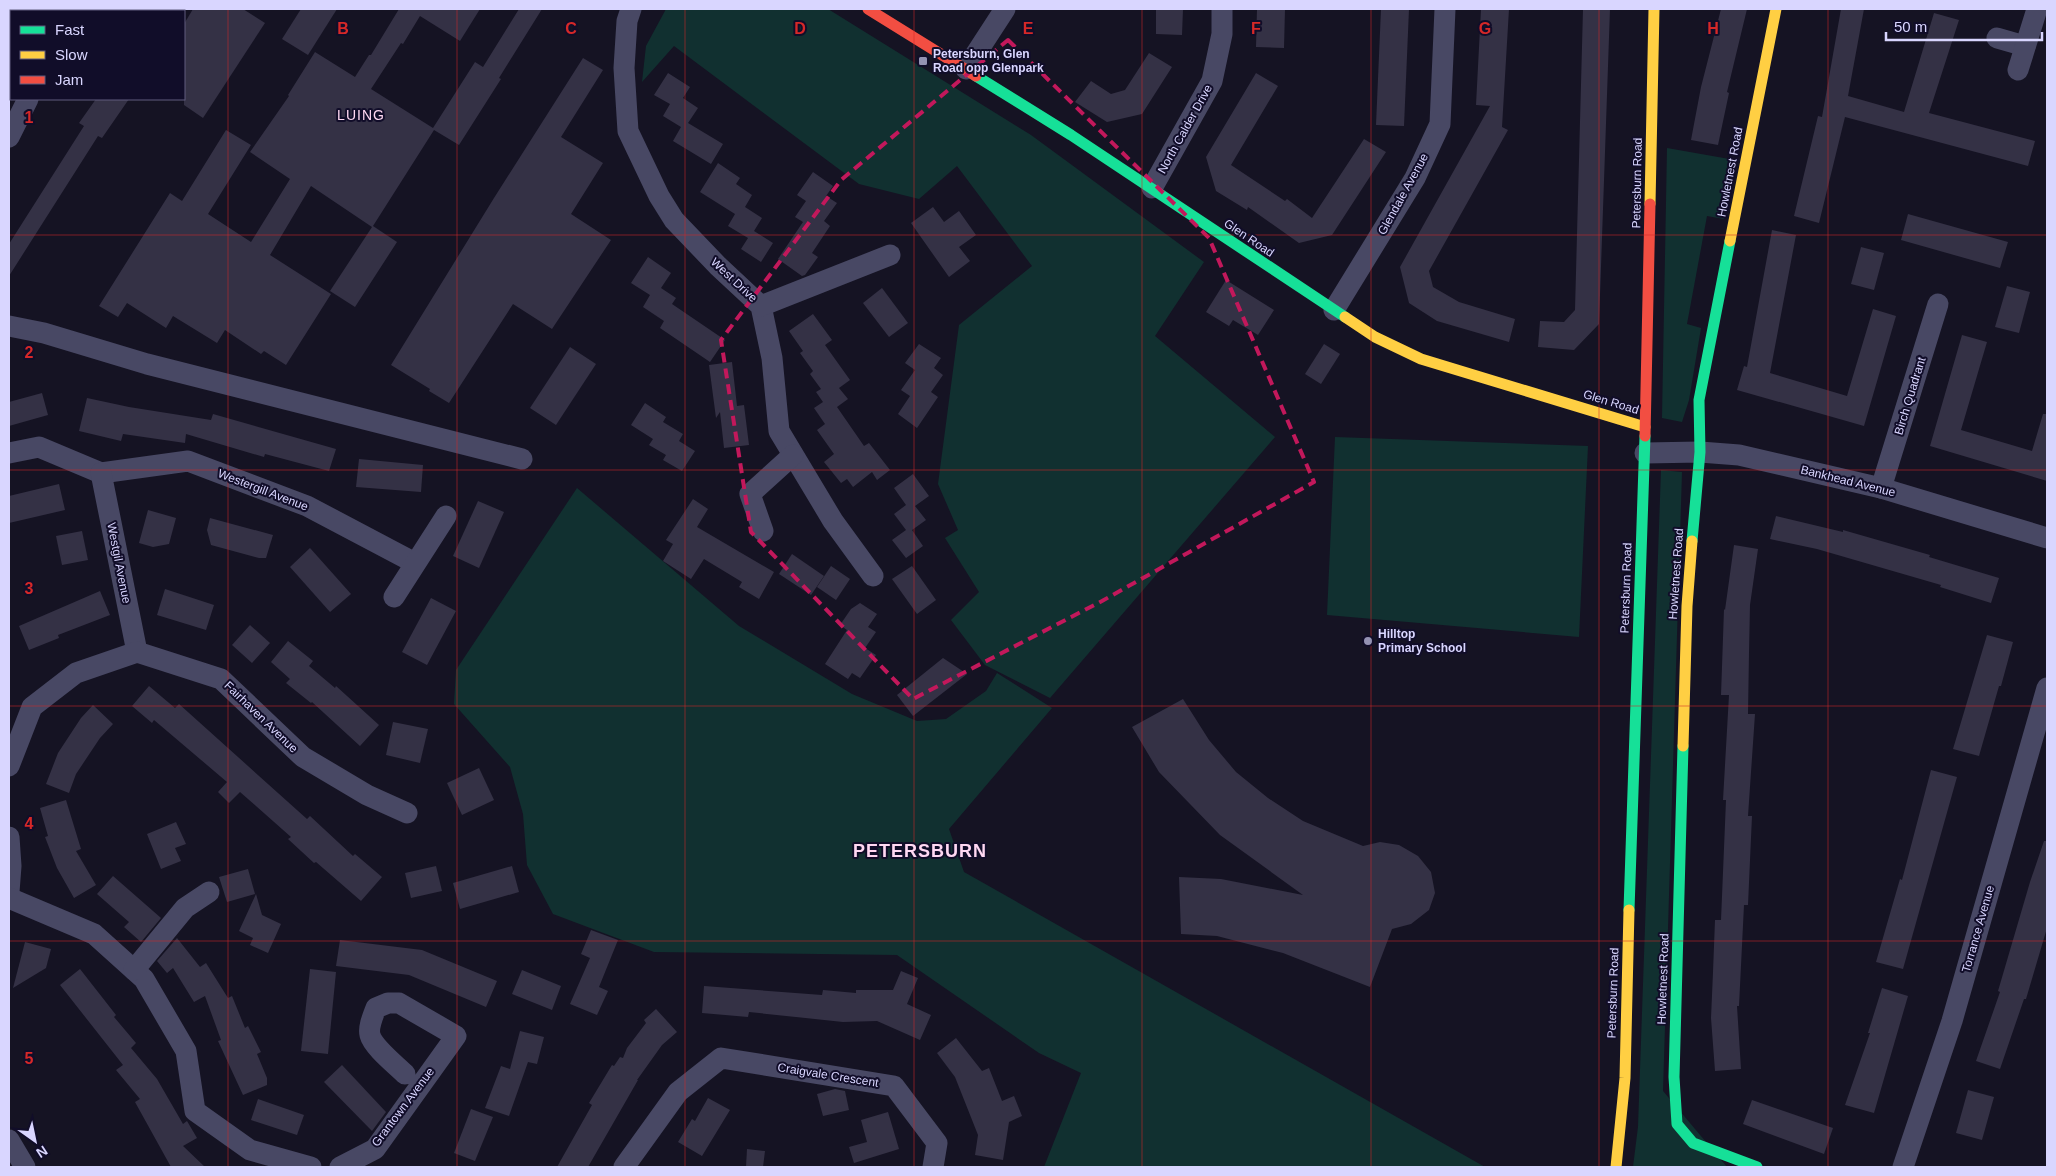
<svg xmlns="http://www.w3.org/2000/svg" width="2056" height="1176" viewBox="0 0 2056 1176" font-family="Helvetica,sans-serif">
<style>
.green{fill:#113030}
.building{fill:#343145}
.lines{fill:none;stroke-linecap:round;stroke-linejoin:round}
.street{stroke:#484864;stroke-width:21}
.fast{stroke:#16e098;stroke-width:11}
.slow{stroke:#ffcf43;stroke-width:11}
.jam{stroke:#f24e42;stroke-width:11}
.marked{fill:none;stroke:#c2185b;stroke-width:4;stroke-dasharray:10 6;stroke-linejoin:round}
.grid{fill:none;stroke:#d62828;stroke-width:1;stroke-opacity:0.55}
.poi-dot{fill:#9492b2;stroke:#110d29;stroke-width:2}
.labels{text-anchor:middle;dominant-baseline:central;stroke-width:4;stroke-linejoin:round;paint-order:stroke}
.poi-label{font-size:12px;font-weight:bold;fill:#d9d6ff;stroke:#110d29;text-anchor:start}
.street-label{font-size:12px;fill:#d9d6ff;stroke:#110d29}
.neighbourhood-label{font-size:14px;letter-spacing:1px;fill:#ffd8f2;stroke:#110d29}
.district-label{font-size:18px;font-weight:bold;letter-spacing:1px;fill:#ffd8f2;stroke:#110d29}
.grid-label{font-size:16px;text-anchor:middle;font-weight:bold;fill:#d62828;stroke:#110d29;stroke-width:4;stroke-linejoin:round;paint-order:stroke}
</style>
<rect width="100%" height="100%" fill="#151323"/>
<g class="green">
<polygon points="666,9 828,9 1031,135 1204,262 1155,336 1275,437 1050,698 985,665 951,620 979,592 945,538 958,530 938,484 959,325 1032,266 957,166 919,199 859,184 674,46 642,82 646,46"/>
<polygon points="1667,148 1735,160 1724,219 1707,216 1687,324 1701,328 1689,400 1682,422 1662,418"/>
<polygon points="1335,437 1588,446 1579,637 1327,615"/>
<polygon points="1661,470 1682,472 1663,1091 1727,1167 1633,1167 1638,1127"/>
<polygon points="577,488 739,626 852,694 917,721 946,719 986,691 997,673 1052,708 949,829 964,872 1485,1167 1044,1167 1081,1073 1039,1053 897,955 654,952 553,914 527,865 523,814 510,767 454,704 456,670"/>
</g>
<g class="building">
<polygon points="193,9 243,9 265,23 203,118 184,105 184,24"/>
<polygon points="301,9 337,9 308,55 282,39"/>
<polygon points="399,9 480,9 460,41 420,16 403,44 401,43 371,89 433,128 475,62 483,67 519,9 542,9 499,78 501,79 459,145 434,130 373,226 397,242 355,307 330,291 372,227 311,186 270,255 331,294 286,365 264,351 261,354 225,330 217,343 173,316 166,328 127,303 118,317 99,306 170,193 182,201 226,130 251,145 208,214 251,242 290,179 250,152 289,96 288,95 315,52 355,77 369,55 371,55"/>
<polygon points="1156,9 1183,9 1182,35 1156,34"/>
<polygon points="1257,9 1285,9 1284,48 1256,47"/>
<polygon points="1381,9 1409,9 1404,126 1376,125"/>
<polygon points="1481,9 1509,9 1502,127 1508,130 1429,271 1433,287 1459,302 1515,319 1509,342 1437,321 1409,303 1400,267 1490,106 1476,105"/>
<polygon points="1583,9 1610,9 1599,324 1574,350 1538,347 1540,321 1564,322 1575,310"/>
<polygon points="1721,9 1747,9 1727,92 1729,93 1718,145 1691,140 1701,87"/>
<polygon points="1841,9 1864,9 1848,96 1904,112 1934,13 1959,20 1929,113 2035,141 2028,166 1845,117 1819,223 1794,216 1818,116 1822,117"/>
<polygon points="1149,53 1172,67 1142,114 1107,122 1075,102 1091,81 1111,94 1125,90"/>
<polygon points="583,58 603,70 561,137 603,163 571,214 611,240 552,329 513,304 449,403 429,391 430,389 391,365 494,198"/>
<polygon points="668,73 690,87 683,98 698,108 688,123 723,144 711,164 673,141 681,127 663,116 670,104 654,95"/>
<polygon points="1256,73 1278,86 1231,165 1285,201 1287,199 1312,218 1364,139 1386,152 1332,235 1299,243 1248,207 1247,210 1216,191 1206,157"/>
<polygon points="96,99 129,99 102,138 98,136 9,276 9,244 84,126 79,123"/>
<polygon points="718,163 740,178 736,184 752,195 745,207 762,218 754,231 773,243 761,262 741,249 748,238 728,226 735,214 700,192"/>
<polygon points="813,172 833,186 826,196 837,203 824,221 830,226 812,253 818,257 805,275 802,276 778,259 803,222 795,217 806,201 797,195"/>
<polygon points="933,207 944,222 959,211 976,235 959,247 970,261 949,277 911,223"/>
<polygon points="1908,214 2008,242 2000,268 1901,240"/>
<polygon points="1772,230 1796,235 1770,373 1847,396 1873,309 1896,316 1864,426 1737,390 1744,366 1747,367"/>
<polygon points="1861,247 1884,253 1874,290 1851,284"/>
<polygon points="648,257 671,273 661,288 676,298 672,304 725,340 710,362 660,328 664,321 643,307 650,295 631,283"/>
<polygon points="1226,280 1274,310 1258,335 1233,320 1229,326 1206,312"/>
<polygon points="2007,286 2030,292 2019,333 1995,327"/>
<polygon points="882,288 908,323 889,337 863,303"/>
<polygon points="813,314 832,340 825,345 850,380 839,388 848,399 837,407 864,446 869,443 890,470 877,480 872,472 853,487 847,479 841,483 824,462 834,454 817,430 825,424 814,408 823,402 816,392 821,389 810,374 813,371 800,353 803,351 789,331"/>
<polygon points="1962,335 1987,342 1961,430 2032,451 2043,414 2047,414 2047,481 1930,446"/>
<polygon points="919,344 941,358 934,368 943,375 931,392 938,397 917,428 898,414 910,396 901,390 915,370 905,363"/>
<polygon points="1324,344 1340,354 1321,384 1305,374"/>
<polygon points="570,347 596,364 556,425 530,408"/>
<polygon points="732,362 737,406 744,405 749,445 724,448 720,412 716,418 709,365"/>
<polygon points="42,393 48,415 9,426 9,402"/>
<polygon points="87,398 129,407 211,420 213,414 336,449 329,471 265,454 264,457 186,434 185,443 123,434 121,441 79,431"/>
<polygon points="645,403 666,417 663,422 683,434 679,441 695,451 682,471 663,460 666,455 649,445 653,439 631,425"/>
<polygon points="359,459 423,465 421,492 356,487"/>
<polygon points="913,474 929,496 915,506 926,520 912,530 923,546 906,558 892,540 906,530 894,514 906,505 894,488"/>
<polygon points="59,484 65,510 9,523 9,496"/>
<polygon points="693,499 708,509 697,527 774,572 759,599 739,587 742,582 704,559 691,579 663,561 673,544 666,540"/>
<polygon points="478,501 504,512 479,568 453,556"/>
<polygon points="148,510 176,518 169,544 153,547 139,543"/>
<polygon points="1776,516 1843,532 1843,530 1930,555 1929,557 1999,578 1991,603 1940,587 1941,585 1817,549 1770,539"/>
<polygon points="210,518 273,535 266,558 259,558 211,545 207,530"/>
<polygon points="82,531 88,560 62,565 56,536"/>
<polygon points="1734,545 1758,549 1750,605 1749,653 1748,714 1755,714 1748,816 1752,816 1751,838 1748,905 1744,905 1739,1006 1737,1006 1741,1069 1715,1071 1711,1018 1713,972 1715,920 1721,920 1726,800 1723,800 1729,695 1721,695 1724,609 1725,610"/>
<polygon points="310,548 351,594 330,612 290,567"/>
<polygon points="792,554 824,576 811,595 779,574"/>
<polygon points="831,566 850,579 836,600 817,587"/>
<polygon points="912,566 936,600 917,614 892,579"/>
<polygon points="165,589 214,605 206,630 157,615"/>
<polygon points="100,591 110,615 58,635 59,638 29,650 19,626"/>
<polygon points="431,598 456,611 427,665 402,652"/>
<polygon points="860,603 877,614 868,627 876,632 865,648 876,655 860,678 852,673 848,679 825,664 847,630 840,625 851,609"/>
<polygon points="250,625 270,643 252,663 232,645"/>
<polygon points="1987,635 2013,642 2001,686 1999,686 1979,756 1953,749"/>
<polygon points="288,641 313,661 309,666 335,688 336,686 379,725 360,746 312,702 311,703 286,683 290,679 271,662"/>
<polygon points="943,658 967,674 913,716 897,695"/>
<polygon points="149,686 175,708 179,704 307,819 310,816 353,856 355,854 382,877 361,901 316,862 314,863 288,839 291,837 240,792 229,803 218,792 227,782 154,720 152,723 132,706"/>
<polygon points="1183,699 1209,740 1236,772 1268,798 1303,821 1363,846 1380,842 1399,845 1418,856 1431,872 1435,893 1429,910 1411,924 1392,929 1370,987 1283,953 1217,936 1181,934 1179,877 1221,879 1303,895 1220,835 1159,772 1132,727"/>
<polygon points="93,705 113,724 100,738 76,774 69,793 46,784 58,753 81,718"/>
<polygon points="393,722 428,729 420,763 386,755"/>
<polygon points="479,768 494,800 462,815 447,783"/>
<polygon points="1931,770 1957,777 1903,969 1876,962 1900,879 1902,880"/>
<polygon points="66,800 81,849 76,851 96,885 74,898 57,868 45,837 48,836 40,808"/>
<polygon points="176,822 186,844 175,848 181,861 161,869 147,834"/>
<polygon points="2044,841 2047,841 2047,928 2026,999 2024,999 2000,1069 1976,1061 2000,992 1998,991 2030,882"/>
<polygon points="436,866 442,891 411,898 405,873"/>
<polygon points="512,866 519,892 460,909 453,883"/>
<polygon points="248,869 255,894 227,902 219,877"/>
<polygon points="113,876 161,918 141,942 124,927 129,922 97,894"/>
<polygon points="256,894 262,915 281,924 268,953 250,945 253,938 239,931"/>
<polygon points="591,930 618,940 599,987 608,991 597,1015 570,1004 590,958 581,954"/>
<polygon points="177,938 200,967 206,963 228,998 232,996 245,1028 248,1026 261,1052 257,1054 267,1078 267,1085 243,1095 218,1041 221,1040 205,996 194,1002 173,968 167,973 157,961"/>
<polygon points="340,940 422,950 497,981 486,1007 409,975 336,966"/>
<polygon points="25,942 51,949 46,968 13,988"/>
<polygon points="80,969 116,1015 114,1017 136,1043 131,1048 157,1079 183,1124 187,1121 197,1138 183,1146 205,1167 171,1167 135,1102 140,1099 116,1070 123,1065 60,985"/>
<polygon points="310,969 336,972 328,1054 301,1051"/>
<polygon points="522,970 561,986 552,1010 512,994"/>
<polygon points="901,971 918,978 907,1004 931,1015 920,1040 877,1021 843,1022 749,1012 748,1017 702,1013 704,986 822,995 823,990 856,993 856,990 893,990"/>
<polygon points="1882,988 1908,996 1874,1113 1845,1105 1870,1033 1868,1033"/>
<polygon points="656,1009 677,1032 662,1045 637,1080 638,1080 588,1167 557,1167 592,1105 589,1103 612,1065 614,1066 620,1057 623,1058 627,1048 646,1023 644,1020"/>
<polygon points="520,1031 544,1037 537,1064 528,1062 509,1116 485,1108 501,1066 510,1069"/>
<polygon points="956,1038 982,1071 989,1068 1002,1101 1014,1096 1022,1116 1009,1122 1003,1160 975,1155 978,1135 955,1077 937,1053"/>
<polygon points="342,1065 386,1112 372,1131 324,1082"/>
<polygon points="835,1089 845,1091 849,1110 823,1116 817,1094"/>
<polygon points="1968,1090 1994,1097 1982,1140 1956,1133"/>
<polygon points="708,1098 730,1110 702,1156 678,1142 692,1119 695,1121"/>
<polygon points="258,1099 304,1115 297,1135 251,1120"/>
<polygon points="1752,1100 1833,1128 1824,1154 1743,1124"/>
<polygon points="471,1109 493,1117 475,1161 454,1153"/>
<polygon points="888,1112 899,1149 854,1163 849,1147 867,1142 861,1120"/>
<polygon points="747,1149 765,1151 763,1167 746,1167"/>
</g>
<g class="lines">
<g class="street">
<polyline points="631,9 627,21 624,68 628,131 659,196 674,220 718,266 761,306 772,358 779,431 833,521 873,576"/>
<polyline points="71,11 72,9"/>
<polyline points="1997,38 2025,46"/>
<polyline points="966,69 1005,9"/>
<polyline points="2018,70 2037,9"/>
<polyline points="9,137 28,99"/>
<polyline points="1152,188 1212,81 1222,34 1222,9"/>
<polyline points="761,306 890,255"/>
<polyline points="1334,310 1415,178 1440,124 1445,9"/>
<polyline points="9,326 44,333 147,364 522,459"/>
<polyline points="9,453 39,447 101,473"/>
<polyline points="1645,453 1700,452 1739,455 1881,488 2047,538"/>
<polyline points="101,473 188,461 307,506 415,563"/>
<polyline points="101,473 137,652"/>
<polyline points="1881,488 1938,304"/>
<polyline points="763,531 750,494 793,455"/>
<polyline points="394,597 446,516"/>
<polyline points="9,766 32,707 76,673 137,652 221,679 303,757 367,795 407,813"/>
<polyline points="9,837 11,866 9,892"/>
<polyline points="9,898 94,934 144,979 186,1051 195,1111 250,1150 311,1167"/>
<polyline points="134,970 185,908 209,892"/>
<polyline points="9,1140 25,1167"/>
<path d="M340 1167 375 1149 456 1036 399 1003H388L376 1008C373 1016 368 1027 370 1035 373 1047 396 1065 405 1074"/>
<polyline points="624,1167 678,1092 721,1058 894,1086 937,1143 933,1167"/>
<polyline points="1903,1167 1952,1021 2047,688"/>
</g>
<g class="fast">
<polyline points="976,76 1071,135 1345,317"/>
<polyline points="1692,541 1700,452 1699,400 1730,241"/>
<polyline points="1683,746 1674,1077 1677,1124 1693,1143 1757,1167"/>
<polyline points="1629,910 1645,436"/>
</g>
<g class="slow">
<polyline points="1650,204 1654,9"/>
<polyline points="1730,241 1776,9"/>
<polyline points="1345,317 1375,337 1421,359 1645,427"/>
<polyline points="1683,746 1687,606 1692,541"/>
<polyline points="1616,1167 1625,1078 1629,910"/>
</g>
<g class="jam">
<polyline points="868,9 976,76"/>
<polyline points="1645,436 1650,204"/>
</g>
</g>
<path class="marked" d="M1008 40 1209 238 1314 482 1102 601 913 699 751 532 721 340 841 180Z"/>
<path class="grid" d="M228 9V1167M457 9V1167M685 9V1167M914 9V1167M1142 9V1167M1371 9V1167M1599 9V1167M1828 9V1167M9 235H2047M9 470H2047M9 706H2047M9 941H2047"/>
<g class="poi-dot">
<rect x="918" y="56" width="10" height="10" rx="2.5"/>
<circle cx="1368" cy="641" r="5"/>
</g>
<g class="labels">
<g class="poi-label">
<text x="933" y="54">Petersburn, Glen<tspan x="933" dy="14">Road opp Glenpark</tspan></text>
<text x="1378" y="634">Hilltop<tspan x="1378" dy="14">Primary School</tspan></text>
</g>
<g class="street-label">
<text transform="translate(1185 129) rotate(-61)">North Calder Drive</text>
<text transform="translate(1730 172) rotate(-79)">Howletnest Road</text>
<text transform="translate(1637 183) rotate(-89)">Petersburn Road</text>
<text transform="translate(1403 194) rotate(-61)">Glendale Avenue</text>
<text transform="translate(1249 238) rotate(34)">Glen Road</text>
<text transform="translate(734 280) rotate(43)">West Drive</text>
<text transform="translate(1910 396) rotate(-73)">Birch Quadrant</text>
<text transform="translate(1611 402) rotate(17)">Glen Road</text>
<text transform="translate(1848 481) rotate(14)">Bankhead Avenue</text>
<text transform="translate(263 490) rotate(21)">Westergill Avenue</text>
<text transform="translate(119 563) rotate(79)">Westgil Avenue</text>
<text transform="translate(1676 574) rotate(-86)">Howletnest Road</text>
<text transform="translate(1626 588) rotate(-88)">Petersburn Road</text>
<text transform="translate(261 717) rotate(44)">Fairhaven Avenue</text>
<text transform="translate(1978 929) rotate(-74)">Torrance Avenue</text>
<text transform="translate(1663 979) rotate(-88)">Howletnest Road</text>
<text transform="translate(1613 993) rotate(-88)">Petersburn Road</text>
<text transform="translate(828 1075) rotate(9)">Craigvale Crescent</text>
<text transform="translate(403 1107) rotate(-53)">Grantown Avenue</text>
</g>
<g class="neighbourhood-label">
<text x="361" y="115">LUING</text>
</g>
<g class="district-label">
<text x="920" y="851">PETERSBURN</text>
</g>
</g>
<g class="grid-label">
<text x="343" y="34">B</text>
<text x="571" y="34">C</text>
<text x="800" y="34">D</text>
<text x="1028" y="34">E</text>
<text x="1256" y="34">F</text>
<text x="1485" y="34">G</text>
<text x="1713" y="34">H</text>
<text x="29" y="123">1</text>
<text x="29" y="358">2</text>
<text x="29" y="594">3</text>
<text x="29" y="829">4</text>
<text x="29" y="1064">5</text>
</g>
<rect width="2056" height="1176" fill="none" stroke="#d9d6ff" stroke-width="20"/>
<rect x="10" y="10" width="175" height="90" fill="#110d29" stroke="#615d7f"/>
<rect x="20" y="26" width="25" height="8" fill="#16e098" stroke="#615d7f"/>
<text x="55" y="35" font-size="15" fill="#d9d6ff">Fast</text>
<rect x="20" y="51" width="25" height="8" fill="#ffcf43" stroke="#615d7f"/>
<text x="55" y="60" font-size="15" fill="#d9d6ff">Slow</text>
<rect x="20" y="76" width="25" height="8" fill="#f24e42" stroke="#615d7f"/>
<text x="55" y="85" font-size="15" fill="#d9d6ff">Jam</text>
<g transform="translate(35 1141) rotate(147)" stroke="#110d29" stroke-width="4" paint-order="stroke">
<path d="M0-4L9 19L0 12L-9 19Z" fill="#d9d6ff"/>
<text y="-8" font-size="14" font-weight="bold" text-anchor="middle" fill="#d9d6ff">N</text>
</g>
<path d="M1886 32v8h156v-8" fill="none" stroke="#d9d6ff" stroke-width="2.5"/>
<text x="1894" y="32" font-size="15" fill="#d9d6ff" stroke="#110d29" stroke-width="4" paint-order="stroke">50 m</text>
</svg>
